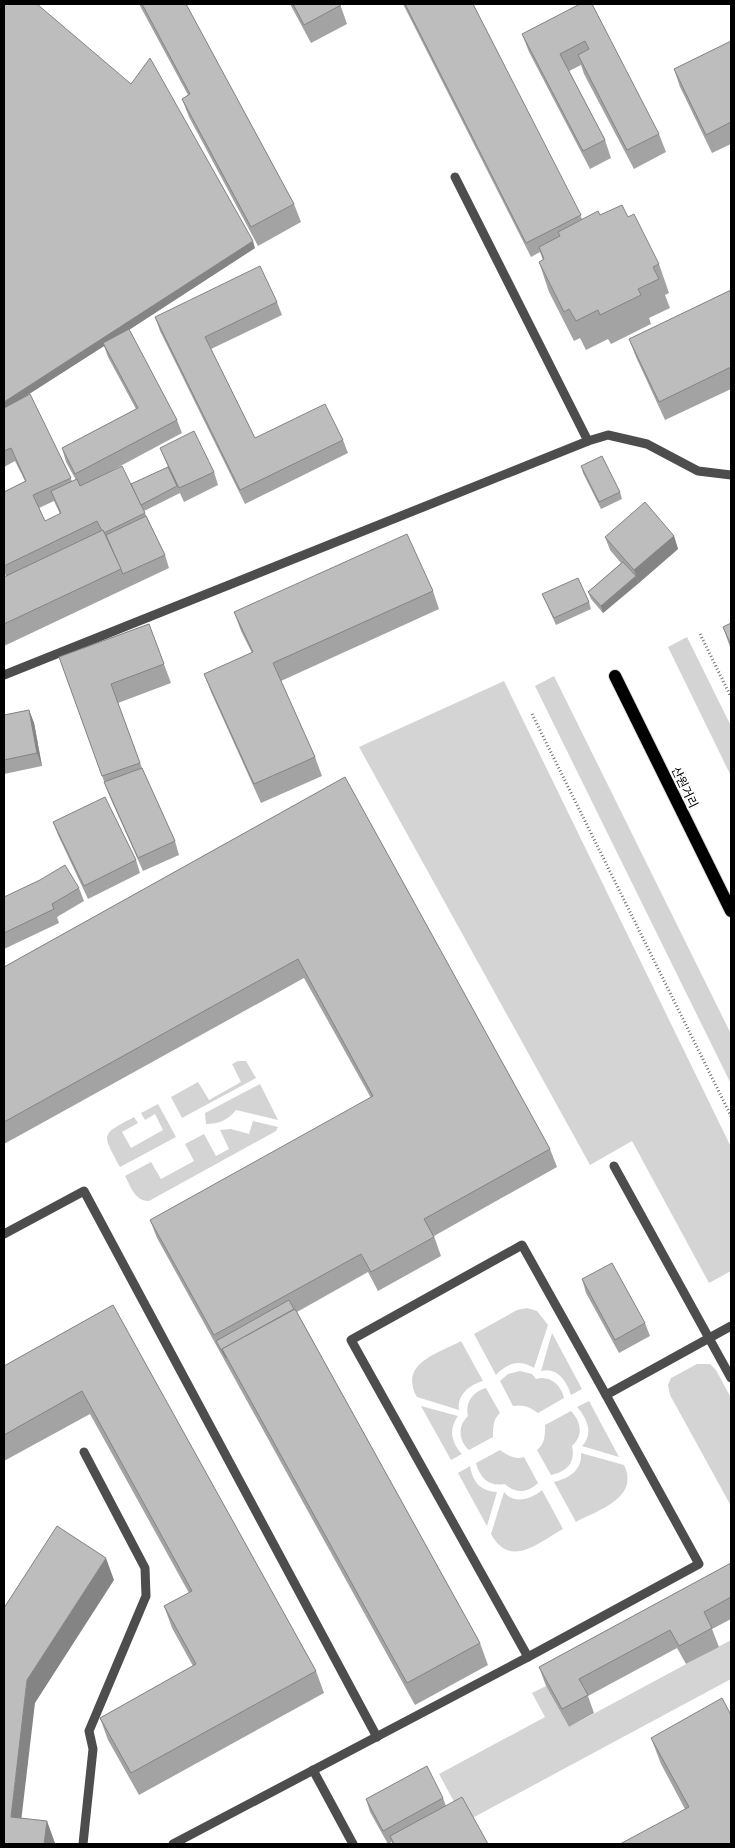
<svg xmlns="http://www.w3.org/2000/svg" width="735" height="1848" viewBox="0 0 735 1848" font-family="Inter,'Noto Sans KR',sans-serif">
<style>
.green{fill:#d4d4d4}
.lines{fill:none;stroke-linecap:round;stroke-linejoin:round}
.major-casing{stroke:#dbdbdb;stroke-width:14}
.path{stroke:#6f6f6f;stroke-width:3;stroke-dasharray:1 2.5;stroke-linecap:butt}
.minor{stroke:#4d4d4d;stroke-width:9}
.major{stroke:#000;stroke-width:12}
.wall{fill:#a3a3a3;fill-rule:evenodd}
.shaded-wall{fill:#848484}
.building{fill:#bdbdbd;stroke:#848484}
.labels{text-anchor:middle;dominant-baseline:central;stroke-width:4;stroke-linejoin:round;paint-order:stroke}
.street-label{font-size:12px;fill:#000;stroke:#fff}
</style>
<rect width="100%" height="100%" fill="#fff"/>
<g class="green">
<polygon points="687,637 731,726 731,776 668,647"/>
<polygon points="554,676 731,1034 731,1084 535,686"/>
<polygon points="504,681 731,1147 731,1271 709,1283 632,1141 590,1165 359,747"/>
<polygon points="238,1061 246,1061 256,1078 182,1118 171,1097 198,1082 209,1100 241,1082 232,1064"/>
<path d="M260 1084 278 1120 236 1110C228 1120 219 1124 206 1124L205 1113Z"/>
<path d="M158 1104 176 1137 120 1167C102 1133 100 1135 134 1117L138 1123 122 1132 131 1148 163 1130 155 1114 145 1120 141 1113Z"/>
<path d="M253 1121 278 1127 276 1131 149 1201C135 1201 131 1187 125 1176L151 1162 161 1179 194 1161 185 1144 204 1134 216 1156 229 1149 220 1130 231 1129 249 1134Z"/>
<path d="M527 1308 537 1311 548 1325 534 1368C519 1359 508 1363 496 1375L474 1334 517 1310Z"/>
<path d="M552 1333 582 1389 571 1395C567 1381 557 1367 541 1371Z"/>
<path d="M461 1341 483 1381C469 1385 457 1395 459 1410L417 1397C399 1363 437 1354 461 1341Z"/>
<polygon points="697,1364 710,1364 716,1370 731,1398 731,1506 670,1395 668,1385 671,1378"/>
<path d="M520 1371 532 1374 536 1379C550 1375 561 1385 564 1398L538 1413C530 1407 523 1404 513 1406L500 1381 508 1374Z"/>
<path d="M486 1388 500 1413C493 1419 493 1428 493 1437L469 1450C459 1441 457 1426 468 1416 465 1402 473 1392 486 1388Z"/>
<path d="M589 1401 619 1457 582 1446C594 1434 587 1418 577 1407Z"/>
<path d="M421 1406 458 1416C448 1430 452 1443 462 1454L451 1460Z"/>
<path d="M571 1411C581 1422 584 1435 572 1446 576 1463 566 1472 551 1475L537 1450C545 1444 545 1435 545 1425Z"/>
<path d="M500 1450C507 1455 515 1460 524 1457L538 1483C528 1493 515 1494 505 1484 489 1487 480 1478 476 1463Z"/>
<path d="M581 1453 624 1465C640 1498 598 1510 576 1522L554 1482C570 1478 582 1470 581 1453Z"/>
<path d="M470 1466C473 1482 480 1491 497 1492L487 1526 458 1473Z"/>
<path d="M542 1490 563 1529C538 1543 510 1569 491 1534L504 1492C514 1505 532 1499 542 1490Z"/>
<polygon points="731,1640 731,1679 465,1822 439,1774 545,1717 532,1693 546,1686 569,1727"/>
</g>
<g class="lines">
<g class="major-casing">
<polyline id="major" points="615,676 731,911"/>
</g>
<g class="path">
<polyline points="700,634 731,697"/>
<polyline points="532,714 731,1116"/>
</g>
<g class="minor">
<polyline points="455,177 588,441"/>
<polyline points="4,675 588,441 608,435 647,444 698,471 731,475"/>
<polyline points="614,1166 731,1378"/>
<polyline points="4,1234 84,1191 377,1737"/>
<polyline points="528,1657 699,1564 606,1395"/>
<polyline points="313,1770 353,1844"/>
<polyline points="83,1844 93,1749 89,1731 146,1596 145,1568 84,1452"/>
<polyline points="173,1844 528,1657 351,1340 522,1245 606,1395 731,1326"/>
</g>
<use href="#major" class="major"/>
</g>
<g class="wall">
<path d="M4 4 255 248 129 330 177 420 182 433 98 478 131 484 168 467 160 448 214 472 218 485 184 502 179 491 180 493 144 511 165 555 169 568 4 646V577L6 576 4 572V492L25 481 15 461 4 467ZM104 346 108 357 136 409 62 448 66 462 76 480 72 481 26 396ZM54 501 60 514 45 521 39 508Z"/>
<polygon points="139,4 186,4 294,204 301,222 258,246 189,117 182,99 188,95"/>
<polygon points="290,4 340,4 347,24 311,43"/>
<polygon points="403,4 473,4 582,219 600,215 628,217 659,264 669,293 665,295 670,308 649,318 651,324 611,344 608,339 586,350 580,338 574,341 549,292 539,262 543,260 540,252 531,257"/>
<polygon points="580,4 659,134 666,152 634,169 584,74 581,65 569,71 605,140 611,158 590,169 529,52 522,34"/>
<polygon points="731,41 731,144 712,153 680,87 674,69"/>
<polygon points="731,290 731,389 665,420 636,357 629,339"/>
<polygon points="277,302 282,315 211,349 255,438 343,440 348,453 245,504 160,331 155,317"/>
<polygon points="581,466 620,492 622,499 601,509 583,473"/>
<polygon points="674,536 678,549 603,613 591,599 588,592 621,563 610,550 605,537"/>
<polygon points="433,591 439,609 281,681 315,757 322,776 261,803 211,692 204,674 252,653 241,631 234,612"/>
<polygon points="542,594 589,602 591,609 556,625"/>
<polygon points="731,623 731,650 723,627"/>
<polygon points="149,624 171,683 118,703 142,768 175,841 179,855 143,871 109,795 59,657"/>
<polygon points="29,710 34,723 42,766 4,774 4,715"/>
<polygon points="345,777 550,1149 557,1167 434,1236 441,1256 378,1291 368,1272 297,1312 480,1643 488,1665 415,1705 157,1238 150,1220 371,1098 304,978 4,1144 4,967"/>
<polygon points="53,822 136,860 140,873 88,899 58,835"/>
<polygon points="79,888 84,901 57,917 59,923 4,949 4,897"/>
<polygon points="582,1279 645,1323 650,1336 619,1353 586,1293"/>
<polygon points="113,1305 316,1671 324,1693 139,1795 108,1740 100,1718 193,1666 172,1628 164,1606 189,1593 90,1414 4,1461 4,1366"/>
<polygon points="731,1563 731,1619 712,1629 719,1647 686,1664 677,1648 588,1696 594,1713 569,1727 546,1686 539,1667"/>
<polygon points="651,1738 731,1844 685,1809 661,1764"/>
<polygon points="443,1798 446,1806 488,1844 392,1844 392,1842 388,1844 370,1812 366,1799"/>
</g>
<g class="shaded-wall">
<polygon points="253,241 255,248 104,346 103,343 104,346 4,410 4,402"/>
<polygon points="674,536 678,549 639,583 634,570"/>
<polygon points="636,576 639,583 603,613 601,606"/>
<polygon points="29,710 34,723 42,766 37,753"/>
<polygon points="106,1558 114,1580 35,1703 19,1839 11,1817 27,1680"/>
<polygon points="47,1821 55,1843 55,1844 44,1844"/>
</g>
<g class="building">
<polygon points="4,4 37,4 131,84 150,58 253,241 4,402"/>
<polygon points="142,4 186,4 294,204 251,227 182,99 190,94"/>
<polygon points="293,4 340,4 341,5 304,25"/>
<polygon points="405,4 473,4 581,215 526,243"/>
<polygon points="580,4 592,4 659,134 627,150 578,55 589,49 585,41 560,54 605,140 583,151 522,34"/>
<polygon points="731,41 731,122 706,135 674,69"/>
<polygon points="622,205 628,217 634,214 659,264 653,267 659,279 638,289 641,295 600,315 598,310 576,321 569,309 564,312 539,262 544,259 539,247 560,236 558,232 598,211 600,215"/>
<polygon points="260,266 277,302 205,337 255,438 325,404 343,440 240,490 155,317"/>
<polygon points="731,290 731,367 659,402 629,339"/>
<polygon points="129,329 177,420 75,474 62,448 138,408 103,343"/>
<polygon points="30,394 71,478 33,495 45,521 61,513 51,491 77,479 80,486 122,466 145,513 104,533 103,530 102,531 97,521 4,566 4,492 26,481 11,448 4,451 4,408"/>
<polygon points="194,431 214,472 179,488 160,448"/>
<polygon points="602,456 620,492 599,502 581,466"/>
<polygon points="168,467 177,486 141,505 131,484"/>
<polygon points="645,502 674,536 634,570 605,537"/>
<polygon points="146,516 165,555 123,574 106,535"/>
<polygon points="103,530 121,569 4,624 4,577"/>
<polygon points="407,534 433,591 273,663 315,757 254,784 204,674 253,652 234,612"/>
<polygon points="623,562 636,576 601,606 588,592"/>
<polygon points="578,578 589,602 554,618 542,594"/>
<polygon points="731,623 731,645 723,627"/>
<polygon points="149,624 164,664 111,684 140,763 102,776 59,657"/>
<polygon points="29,710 37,753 4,760 4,715"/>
<polygon points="142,768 175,841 138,858 104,782"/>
<polygon points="345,777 550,1149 424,1219 434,1237 371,1272 361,1254 214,1335 150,1220 373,1096 298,959 4,1122 4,967"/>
<polygon points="105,797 136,860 84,886 53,822"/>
<polygon points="65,865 79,888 52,904 54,909 4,933 4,897 40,880"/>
<polygon points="612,1263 645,1323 615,1340 582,1279"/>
<polygon points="289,1300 294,1309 222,1349 226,1358 216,1341"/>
<polygon points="113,1305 316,1671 131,1773 100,1718 196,1664 164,1606 192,1591 82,1391 4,1435 4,1366"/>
<polygon points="295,1309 480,1643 407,1683 222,1349"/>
<polygon points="57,1526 106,1558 27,1680 11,1817 47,1821 44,1844 4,1844 4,1608"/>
<polygon points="731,1563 731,1597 704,1612 712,1628 679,1646 670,1630 579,1679 588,1695 562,1709 539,1667"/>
<polygon points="722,1698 731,1715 731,1844 620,1844 689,1807 651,1738"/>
<polygon points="427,1766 443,1798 383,1831 366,1799"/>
<polygon points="462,1797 488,1844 394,1844 390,1836"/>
</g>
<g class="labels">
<g class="street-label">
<text transform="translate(685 787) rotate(64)">산원거리</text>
</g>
</g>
<rect width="735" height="1848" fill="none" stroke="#000000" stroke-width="10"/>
</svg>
